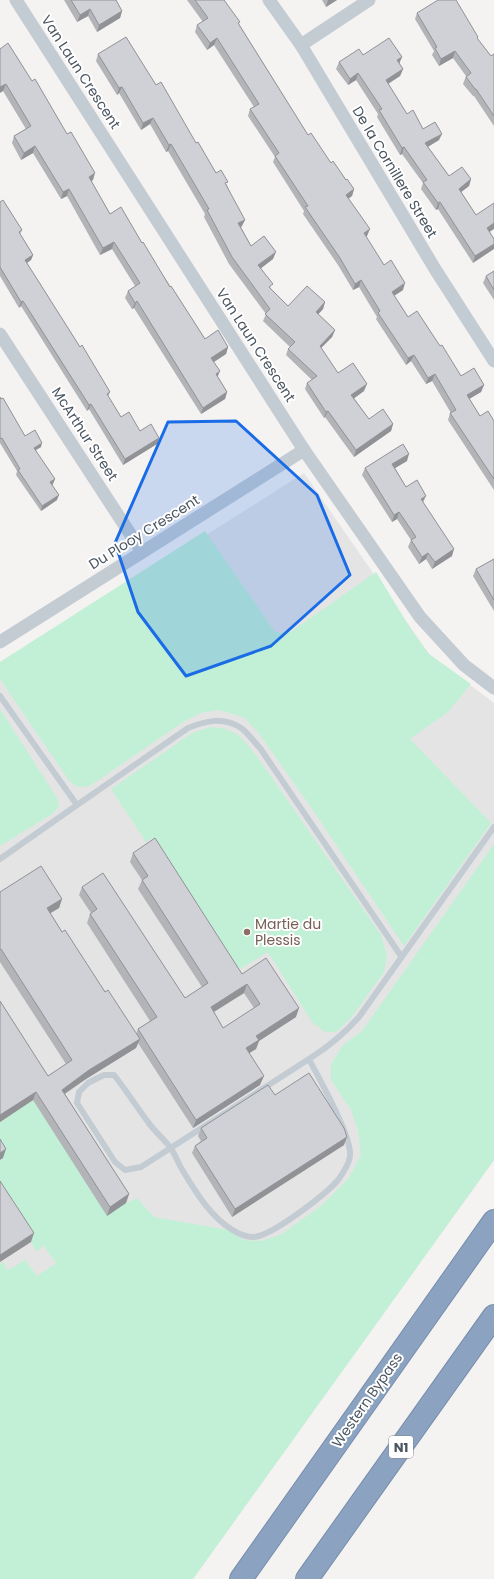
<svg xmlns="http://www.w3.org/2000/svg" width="494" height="1579" viewBox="0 0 494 1579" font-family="Poppins,sans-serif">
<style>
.education{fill:#e5e4e4}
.green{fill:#c2f0d6}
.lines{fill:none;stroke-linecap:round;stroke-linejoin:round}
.motorway-casing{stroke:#768eac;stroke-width:24}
.service{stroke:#c3ccd3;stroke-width:6}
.minor{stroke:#c3ccd3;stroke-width:13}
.motorway{stroke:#8ba3c0;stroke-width:22}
.wall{fill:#b2b4b8;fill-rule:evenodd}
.shaded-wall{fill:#919296}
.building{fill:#cfd1d6;stroke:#919296;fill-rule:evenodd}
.marked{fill:#1a6ce6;fill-opacity:0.2;stroke:#1a6ce6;stroke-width:3;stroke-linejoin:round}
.education-dot{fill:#8d6e63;stroke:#fff;stroke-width:1.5}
.labels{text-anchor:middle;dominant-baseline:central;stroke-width:4;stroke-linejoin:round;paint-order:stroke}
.shield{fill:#fff;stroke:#808890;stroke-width:1}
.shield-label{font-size:13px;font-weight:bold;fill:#4a5560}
.street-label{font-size:14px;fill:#4a5560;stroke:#fff}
.education-label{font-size:14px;fill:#785e54;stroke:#fff;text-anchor:start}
</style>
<rect width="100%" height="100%" fill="#f5f2f2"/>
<polygon class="education" points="304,473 429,654 494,703 494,1160 193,1579 0,1457 0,666"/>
<g class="green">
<polygon points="205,531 275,632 289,633 376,572 412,631 429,654 471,684 448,712 410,739 491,823 404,946 310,806 260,735 244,717 218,710 201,713 183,722 90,786 79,787 70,782 0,679 0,662"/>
<polygon points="0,709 57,798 59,807 52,814 0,846"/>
<path d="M211 727C237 729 240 736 256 755L381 935 387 956 384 972 351 1018 336 1032H325L312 1022 268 952 237 971 151 839 146 842 111 789 192 733Z"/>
<polygon points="494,844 494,1160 193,1579 0,1579 0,1264 3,1262 8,1270 25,1260 37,1276 56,1263 44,1246 36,1251 0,1194 0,1160 3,1158 0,1153 0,1122 33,1100 107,1215 126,1203 137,1198 154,1217 228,1230 244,1240 261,1241 280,1235 322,1205 348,1179 361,1155 358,1131 351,1110 331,1080 331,1064 343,1045 362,1031"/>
</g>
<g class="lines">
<g class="motorway-casing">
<g id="motorway">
<polyline points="241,1579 494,1221"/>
<polyline points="307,1579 494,1316"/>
</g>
</g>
<g class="service">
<polyline points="0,696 77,805 0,859"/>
<path d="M77 805 188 728C206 721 223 716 241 728 248 733 254 742 260 748L401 956"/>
<path d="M309 1059C319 1079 352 1136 350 1156 349 1165 343 1173 338 1180 326 1194 271 1237 253 1237 246 1237 237 1233 231 1229 210 1216 195 1191 183 1171 178 1163 175 1154 170 1147 163 1138 154 1131 148 1122 136 1106 126 1090 114 1075H104L88 1083 79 1092 77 1103 115 1162 125 1170 141 1167 309 1059C328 1047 344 1034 359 1017L494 827"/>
</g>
<g class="minor">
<polyline points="16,0 304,450 420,617 464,665 494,688"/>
<polyline points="269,0 301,45 435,269 494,361"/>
<polyline points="301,45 369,0"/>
<polyline points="0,334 142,552"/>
<polyline points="0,642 304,450"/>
</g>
<use href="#motorway" class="motorway"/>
</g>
<g class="wall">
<polygon points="64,0 116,0 122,11 120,18 97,32 88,16 77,22"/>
<polygon points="187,0 224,0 308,135 331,163 354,189 352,196 348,198 367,236 366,237 384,265 403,290 394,296 408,317 440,346 461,376 484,385 481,392 469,399 480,416 494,421 494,490 448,420 450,413 451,413 432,381 426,384 411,361 406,365 376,319 377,317 359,287 353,290 338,265 303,214 304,211 273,162 275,157 248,116 250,109 254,107 214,45 207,50 195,32 197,25 203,22"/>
<polygon points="322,0 337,0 326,7"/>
<polygon points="417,13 477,39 491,56 494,54 494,126 474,96 473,96 463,84 466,76 453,58 439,66 432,55 434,51 415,19"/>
<polygon points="0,49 93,180 91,181 110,214 142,243 205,339 228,347 226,354 214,362 218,377 227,392 225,399 201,414 134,308 132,309 125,298 128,291 135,286 112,249 100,255 67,196 61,199 33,153 21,160 12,143 14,136 26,129 3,91"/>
<polygon points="98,54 156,85 196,143 216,173 227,185 242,226 241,227 251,246 273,259 261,268 271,289 288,306 325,302 323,309 318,314 335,330 332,337 321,348 338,373 364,391 354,398 369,419 393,424 391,431 354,457 325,417 324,418 305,389 307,383 312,380 286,355 288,349 290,347 263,321 266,314 229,264 204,217 205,214 168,151 166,152 150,124 141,130 119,93 117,95 96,61"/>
<polygon points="363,55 402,57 399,63 403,69 400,76 388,84 407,114 423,129 439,140 428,147 449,176 471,179 469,186 461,192 476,215 489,232 473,263 438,209 436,210 421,189 423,183 402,154 400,155 377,117 378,114 356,80 348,85 336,69 339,62"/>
<polygon points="0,202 22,230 20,234 33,255 31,260 26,263 80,347 110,392 108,397 121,417 140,431 159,438 157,444 123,465 89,409 87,411 21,306 19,308 0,276"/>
<polygon points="494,271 494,300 483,283 486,276"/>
<polygon points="0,397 25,436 41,447 36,450 53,484 52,485 57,500 41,511 16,475 17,471 0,443"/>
<polygon points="407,461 395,468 406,487 423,503 452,556 432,569 426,559 419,564 408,547 411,540 397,519 392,522 362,475 365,468"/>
<polygon points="494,559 494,611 473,576 476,569"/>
<path d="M133 853 242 974 296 1017 259 1041 256 1049 249 1053 260 1085 193 1128 138 1043 136 1048 86 1079 65 1094 129 1194 126 1203 107 1216 33 1100 0 1122V1001L48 1076 66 1064 0 962V892L62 899 59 908 50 913 62 932 136 1034 138 1029 150 1021 87 923 90 914 91 913 79 895 82 887 185 998 202 987 138 889 142 880 130 862ZM244 993 254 1008 223 1028 214 1012Z"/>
<polygon points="275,1095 344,1145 232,1217 192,1153 195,1146 201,1141 198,1136 201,1128"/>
</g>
<g class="shaded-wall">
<polygon points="328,0 337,0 326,7"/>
<polygon points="90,9 88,16 77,22 80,15"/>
<polygon points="122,11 120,18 97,32 99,25"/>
<polygon points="217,38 214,45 207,50 210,43"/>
<polygon points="455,51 453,58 439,66 441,59"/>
<polygon points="402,57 399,64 397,60"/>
<polygon points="403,69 400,76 383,87 386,80"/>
<polygon points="358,73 356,80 348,85 350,79"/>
<polygon points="6,84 3,91 0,93 0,87"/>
<polygon points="122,87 119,93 117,95 119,88"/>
<polygon points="153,118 150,124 141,130 143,123"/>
<polygon points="442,134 439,140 422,150 425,143"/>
<polygon points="171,144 168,151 166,152 169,145"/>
<polygon points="35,146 33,153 21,160 24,153"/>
<polygon points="404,147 402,154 400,155 402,148"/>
<polygon points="95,173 93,180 87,184 89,177"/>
<polygon points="471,179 469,186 456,196 459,189"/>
<polygon points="69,189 67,196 61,199 63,192"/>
<polygon points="354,189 352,196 344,202 346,195"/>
<polygon points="440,202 438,209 436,210 438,203"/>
<polygon points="245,220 242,226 236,230 238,223"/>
<polygon points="494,223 494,229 485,235 487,228"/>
<polygon points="370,229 367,236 362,240 364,233"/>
<polygon points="114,242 112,249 100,255 103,248"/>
<polygon points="494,244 494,249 473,263 475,256"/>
<polygon points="276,252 273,259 256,272 258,265"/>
<polygon points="33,255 31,260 23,266 25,260"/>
<polygon points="361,280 359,287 353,290 355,284"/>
<polygon points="405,283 403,290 389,299 392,292"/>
<polygon points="23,301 21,306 19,308 21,302"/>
<polygon points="137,301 134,308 132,309 135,303"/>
<polygon points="325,302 323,309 314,319 316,312"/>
<polygon points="335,330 332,337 317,352 320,346"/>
<polygon points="228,347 226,354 209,365 211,358"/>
<polygon points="414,355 411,361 406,365 408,358"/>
<polygon points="220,371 217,378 216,374"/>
<polygon points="435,374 432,381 426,384 428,378"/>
<polygon points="367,384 364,391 349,402 351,395"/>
<polygon points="484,385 481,392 464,402 467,395"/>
<polygon points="227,392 225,399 201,414 203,408"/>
<polygon points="91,404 89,409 87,411 89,405"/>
<polygon points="328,411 325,417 324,418 326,412"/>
<polygon points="393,424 391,431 354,457 356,450"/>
<polygon points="159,438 157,444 123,465 125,459"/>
<polygon points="42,443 41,447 32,452 34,448"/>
<polygon points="409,454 407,461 390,471 392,464"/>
<polygon points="55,479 53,484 49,487 50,482"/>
<polygon points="59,495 57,500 41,511 42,506"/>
<polygon points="426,496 423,502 421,499"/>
<polygon points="399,512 397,519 392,522 394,515"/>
<polygon points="454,549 452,556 432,569 435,562"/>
<polygon points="428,553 426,559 419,564 422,557"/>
<polygon points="62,899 59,908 44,917 47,908"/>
<polygon points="247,984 244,993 207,1016 211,1007"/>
<polygon points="299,1008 296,1017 259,1041 256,1049 243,1057 246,1048 256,1036"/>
<polygon points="140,1039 136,1048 86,1079 58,1098 62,1090 89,1070"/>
<polygon points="264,1076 260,1085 193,1128 196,1120"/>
<polygon points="36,1092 33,1100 0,1122 0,1115"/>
<polygon points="347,1137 344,1145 232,1217 235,1209"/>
<polygon points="6,1149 3,1158 0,1160 0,1153"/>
<polygon points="129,1194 126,1203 107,1216 110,1207"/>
<polygon points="34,1233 31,1242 0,1262 0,1255"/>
</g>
<g class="building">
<polygon points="71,0 116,0 122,11 99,25 90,9 80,15"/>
<polygon points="195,0 224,0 240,22 238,23 308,135 311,133 331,163 333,161 346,180 347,179 354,189 346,195 370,229 364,233 384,265 391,260 405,283 392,292 408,317 417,311 440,346 442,345 461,376 474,368 484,385 467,395 480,416 488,411 494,421 494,479 450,413 456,410 435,374 428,378 414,355 408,358 378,313 380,311 361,280 355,284 340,258 305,207 308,206 275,156 279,153 250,109 259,104 217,38 210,43 197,25 208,18"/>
<polygon points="438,0 456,0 478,37 477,38 491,56 494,54 494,116 476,89 475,89 466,77 471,73 455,51 441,59 435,48 437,47 417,13"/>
<polygon points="126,37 156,85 161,82 196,143 198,142 216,173 221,170 228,182 225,183 245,220 238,223 251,246 264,236 276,252 258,265 273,284 269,287 288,306 307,286 325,302 316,312 335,330 320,346 338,373 353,363 367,384 351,395 369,419 383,409 393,424 356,450 328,411 326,412 307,383 317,376 288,349 295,342 265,314 270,309 232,257 207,210 209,209 171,144 169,145 153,118 143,123 122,87 119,88 98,54"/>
<polygon points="389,38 402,57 397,60 403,69 386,80 407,114 413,110 423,129 435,122 442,134 425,143 449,176 462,167 471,179 459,189 476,215 494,203 494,223 487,228 494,239 494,244 475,256 440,202 438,203 423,182 427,180 404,147 402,148 379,110 382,109 358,73 350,79 339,62 359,49 363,55"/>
<polygon points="8,43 32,81 35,79 67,134 71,132 95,173 89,177 110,214 121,207 142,243 143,242 170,287 171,286 205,339 218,330 228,347 211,358 220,371 216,374 227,392 203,408 137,301 135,303 128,291 140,283 114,242 103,248 69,189 63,192 35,146 24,153 14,136 31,126 6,84 0,87 0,49"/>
<polygon points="3,200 22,230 19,232 33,255 25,260 80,347 82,345 110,392 107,394 121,417 129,412 140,431 151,424 159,438 125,459 91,404 89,405 23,301 21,302 0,267 0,202"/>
<polygon points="494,271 494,290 486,276"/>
<polygon points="0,397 1,399 3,398 25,436 35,430 42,443 34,448 55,479 50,482 59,495 42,506 18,470 20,469 2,438 0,439"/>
<polygon points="403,444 409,454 392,464 406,487 417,480 426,496 421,499 454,549 435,562 428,553 422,557 411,540 416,537 399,512 394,515 365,468"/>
<polygon points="494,559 494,600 476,569"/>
<path d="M155 838 242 974 266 958 299 1008 256 1036 259 1040 246 1048 264 1076 196 1120 138 1029 157 1017 90 914 97 909 82 887 103 873 185 998 208 983 142 880 148 876 133 853ZM247 984 260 1004 223 1028 211 1007Z"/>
<polygon points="41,866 62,899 47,908 62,932 65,930 105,992 108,990 140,1039 89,1070 62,1090 129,1194 110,1207 36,1092 0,1115 0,1001 48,1076 72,1060 1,949 0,950 0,892"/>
<polygon points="309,1073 344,1128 347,1137 235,1209 195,1146 207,1138 201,1128 268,1085 275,1095"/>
<polygon points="0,1139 6,1149 0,1153"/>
<polygon points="0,1181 34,1233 0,1255"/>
</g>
<path class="marked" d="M236 421 317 495 350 575 271 646 186 676 138 612 115 543 168 422Z"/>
<circle class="education-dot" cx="247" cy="932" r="4"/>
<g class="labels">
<rect class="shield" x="389" y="1436" width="24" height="22" rx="3"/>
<g class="shield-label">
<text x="401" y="1447">N1</text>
</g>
<g class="street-label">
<text transform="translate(81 72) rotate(57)">Van Laun Crescent</text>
<text transform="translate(395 172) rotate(59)">De la Cornillere Street</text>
<text transform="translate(256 345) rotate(57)">Van Laun Crescent</text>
<text transform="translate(85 434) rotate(57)">McArthur Street</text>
<text transform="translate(144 532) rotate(-32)">Du Plooy Crescent</text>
<text transform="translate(367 1400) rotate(-55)">Western Bypass</text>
</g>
<g class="education-label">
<text x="255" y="924">Martie du<tspan x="255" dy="16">Plessis</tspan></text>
</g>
</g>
</svg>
